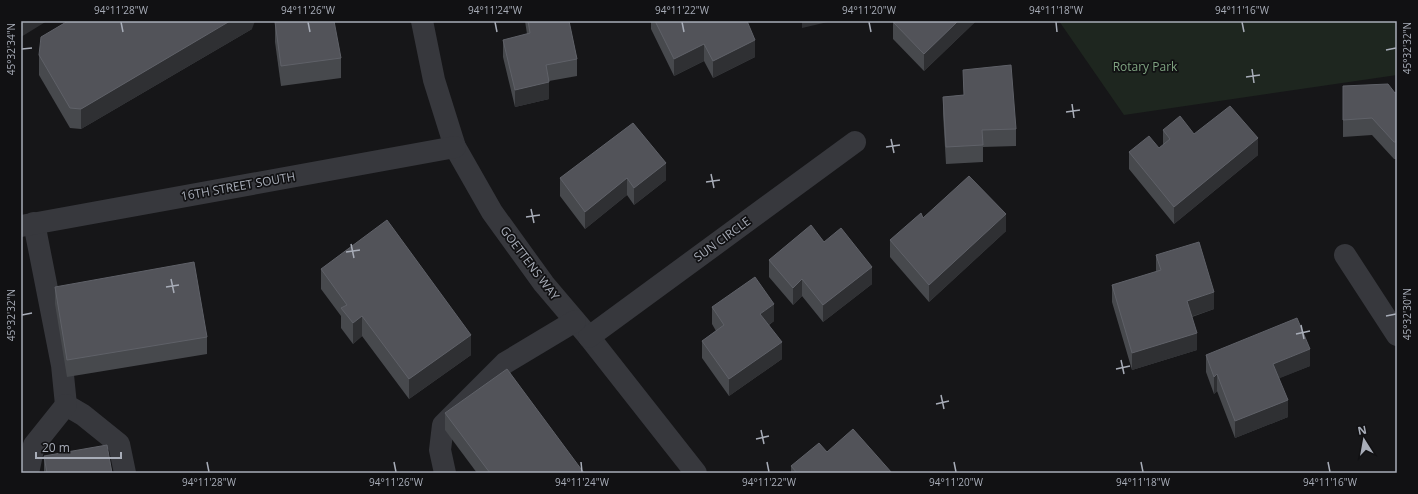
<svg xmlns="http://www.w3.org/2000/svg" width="1418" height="494" viewBox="0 0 1418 494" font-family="'Open Sans',sans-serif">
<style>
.green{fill:#1e261f}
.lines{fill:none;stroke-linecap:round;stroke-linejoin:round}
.minor{stroke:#37383d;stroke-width:22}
.wall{fill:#47494d}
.shaded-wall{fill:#2f3033}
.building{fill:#525359;stroke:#5f6168}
.ticks{fill:none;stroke:#a8adb8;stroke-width:1.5}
.labels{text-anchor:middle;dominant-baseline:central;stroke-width:3.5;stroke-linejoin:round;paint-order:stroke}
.park-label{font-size:12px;fill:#7fa381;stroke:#111113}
.street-label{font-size:12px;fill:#a8adb8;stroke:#111113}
.neatline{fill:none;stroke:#a8adb8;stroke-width:1.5}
.ticks-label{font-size:10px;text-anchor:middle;fill:#a8adb8}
</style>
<rect width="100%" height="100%" fill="#161618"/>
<polygon class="green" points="1059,21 1397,21 1397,75 1124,115"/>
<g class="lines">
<g class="minor">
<polyline points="422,21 434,80 455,147 492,212 544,284 589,337 696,473"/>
<polyline points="34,223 62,365 66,405 83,415 119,444 125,473"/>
<polyline points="21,226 455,147"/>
<polyline points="1345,255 1397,335"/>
<polyline points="589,337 855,142"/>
<polyline points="28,473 34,445 66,405"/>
<polyline points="445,473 440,450 443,425 505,363 575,321"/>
</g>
</g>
<g class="wall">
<polygon points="525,21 569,21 577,59 577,76 549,81 549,99 515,107 503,57 503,40 527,34"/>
<polygon points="651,21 747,21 755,57 713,78 704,61 674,76 651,29"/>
<polygon points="976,21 924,71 893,39 893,22"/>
<polygon points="275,22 341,58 341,78 281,86 275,42"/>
<polygon points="252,29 81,129 70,128 39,75 39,55"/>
<polygon points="963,70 1016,129 1016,146 983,147 983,162 946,164 943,114 943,97 964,95"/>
<polygon points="1343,86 1395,93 1397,92 1397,159 1394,159 1372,135 1343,137"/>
<polygon points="1163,130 1194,134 1258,155 1174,224 1129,169 1129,152 1159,148 1163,145"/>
<polygon points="666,163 666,180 634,205 627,195 585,229 560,196 560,178"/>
<polygon points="923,218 1006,231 929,302 890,257 890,240"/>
<polygon points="824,242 872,284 823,322 802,296 793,305 769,277 769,260"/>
<polygon points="1156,255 1214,309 1192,317 1197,350 1132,370 1112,302 1112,285 1156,272"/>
<polygon points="321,269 471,355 409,399 362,336 353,344 341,328 341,316 321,289"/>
<polygon points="55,287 207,337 207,354 67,377 55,304"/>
<polygon points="712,307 774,321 769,325 782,359 729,396 702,358 702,341 716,331 712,324"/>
<polygon points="1206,355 1310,366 1279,378 1288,417 1235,438 1217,391 1214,394 1206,372"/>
<polygon points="445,413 584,473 477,473 445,430"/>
<polygon points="827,452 892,473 791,473 791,466"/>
<polygon points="44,456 112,473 44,473"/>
</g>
<g class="shaded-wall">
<polygon points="21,21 47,21 21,37"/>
<polygon points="230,21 255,21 252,29 81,129 81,109"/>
<polygon points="802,21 832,21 802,28"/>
<polygon points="958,21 976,21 924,71 924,54"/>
<polygon points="755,40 755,57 713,78 713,61"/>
<polygon points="704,44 704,61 674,76 674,59"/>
<polygon points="549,82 549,99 515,107 515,90"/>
<polygon points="1258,138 1258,155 1174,224 1174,207"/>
<polygon points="666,163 666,180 634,205 634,188"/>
<polygon points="627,178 627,195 585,229 585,212"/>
<polygon points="1006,214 1006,231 929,302 929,285"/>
<polygon points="872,267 872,284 823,322 823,305"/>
<polygon points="802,279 802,296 793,305 793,288"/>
<polygon points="1214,292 1214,309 1187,318 1187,301"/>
<polygon points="774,304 774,321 760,331 760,314"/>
<polygon points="362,316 362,336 353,344 353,323"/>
<polygon points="1197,333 1197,350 1132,370 1132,353"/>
<polygon points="471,335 471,355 409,399 409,379"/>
<polygon points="782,342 782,359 729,396 729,379"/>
<polygon points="1310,349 1310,366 1273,381 1273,364"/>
<polygon points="1217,374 1217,391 1214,394 1214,377"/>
<polygon points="1288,400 1288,417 1235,438 1235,421"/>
</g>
<g class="building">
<polygon points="68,21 230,21 81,109 70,108 39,55 41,37"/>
<polygon points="276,21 334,21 341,58 281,66 275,22"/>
<polygon points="528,21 569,21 577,59 546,65 549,82 515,90 503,40 530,33"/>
<polygon points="655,21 747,21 755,40 713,61 704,44 674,59"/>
<polygon points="894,21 958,21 924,54 893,22"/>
<polygon points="1011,65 1016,129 982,130 983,145 946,147 943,97 964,95 963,70"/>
<polygon points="1388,84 1395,93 1397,92 1397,142 1394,142 1372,118 1343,120 1343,86"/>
<polygon points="1230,106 1258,138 1174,207 1129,152 1149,136 1159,148 1170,139 1163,130 1180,116 1194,134"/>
<polygon points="633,123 666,163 634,188 627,178 585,212 560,178"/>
<polygon points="969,176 1006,214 929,285 890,240 921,213 923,218"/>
<polygon points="387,220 471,335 409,379 362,316 353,323 341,308 347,305 321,269"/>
<polygon points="811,225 824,242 841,228 872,267 823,305 802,279 793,288 769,260"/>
<polygon points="1199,242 1214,292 1187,301 1197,333 1132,353 1112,285 1161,270 1156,255"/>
<polygon points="194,262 207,337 67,360 55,287"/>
<polygon points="755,277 774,304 760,314 782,342 729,379 702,341 724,325 712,307"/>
<polygon points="1297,318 1310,349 1273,364 1288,400 1235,421 1217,374 1214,377 1206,355"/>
<polygon points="507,369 584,473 490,473 445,413"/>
<polygon points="853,429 892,473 797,473 791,466 819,443 827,452"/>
<polygon points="107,445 112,473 47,473 44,456"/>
</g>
<path class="ticks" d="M121 22 123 32M308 22 310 32M495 22 497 32M682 22 684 32M869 22 871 32M1056 22 1057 32M1242 22 1244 32M22 49 32 48M1386 50 1396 48M1252 69 1254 83M1246 77 1260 75M1072 104 1074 118M1066 112 1080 110M891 139 894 153M886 147 900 145M711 174 714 188M706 182 720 180M531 209 534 223M526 217 540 215M351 244 354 258M346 252 360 250M171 279 174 293M166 287 179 285M22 315 32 313M1386 316 1396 314M1301 325 1304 339M1296 334 1310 331M1121 360 1124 374M1116 369 1130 366M941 395 944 409M936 404 949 401M761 430 764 444M756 439 769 436M207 462 209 472M394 462 396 472M581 462 582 472M767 462 769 472M954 462 956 472M1141 462 1143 472M1328 462 1330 472"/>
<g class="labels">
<g class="park-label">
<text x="1145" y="66">Rotary Park</text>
</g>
<g class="street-label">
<text transform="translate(238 186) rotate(-10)">16TH STREET SOUTH</text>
<text transform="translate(722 239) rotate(-36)">SUN CIRCLE</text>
<text transform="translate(530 263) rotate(53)">GOETTENS WAY</text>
</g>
</g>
<rect width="1418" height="494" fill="none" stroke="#111113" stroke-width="44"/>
<g transform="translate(1364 440) rotate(349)" stroke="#111113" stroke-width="3" paint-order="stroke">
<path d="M0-3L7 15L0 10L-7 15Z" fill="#a8adb8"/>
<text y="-6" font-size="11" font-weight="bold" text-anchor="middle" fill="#a8adb8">N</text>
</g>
<path d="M36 452v6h85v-6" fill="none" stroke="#a8adb8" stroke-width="2"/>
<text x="42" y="452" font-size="12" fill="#a8adb8" stroke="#111113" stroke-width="3" paint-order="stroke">20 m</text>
<rect x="22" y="22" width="1374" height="450" class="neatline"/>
<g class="ticks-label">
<text x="121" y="14">94°11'28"W</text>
<text x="308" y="14">94°11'26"W</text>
<text x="495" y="14">94°11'24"W</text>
<text x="682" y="14">94°11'22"W</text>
<text x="869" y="14">94°11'20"W</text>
<text x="1056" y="14">94°11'18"W</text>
<text x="1242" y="14">94°11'16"W</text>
<text transform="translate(1407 48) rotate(-90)" y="4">45°32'32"N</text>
<text transform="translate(11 49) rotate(-90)" y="4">45°32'34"N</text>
<text transform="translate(1407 314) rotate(-90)" y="4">45°32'30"N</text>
<text transform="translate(11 315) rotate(-90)" y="4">45°32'32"N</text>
<text x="209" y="486">94°11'28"W</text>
<text x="396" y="486">94°11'26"W</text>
<text x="582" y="486">94°11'24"W</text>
<text x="769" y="486">94°11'22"W</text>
<text x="956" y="486">94°11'20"W</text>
<text x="1143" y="486">94°11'18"W</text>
<text x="1330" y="486">94°11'16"W</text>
</g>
</svg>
